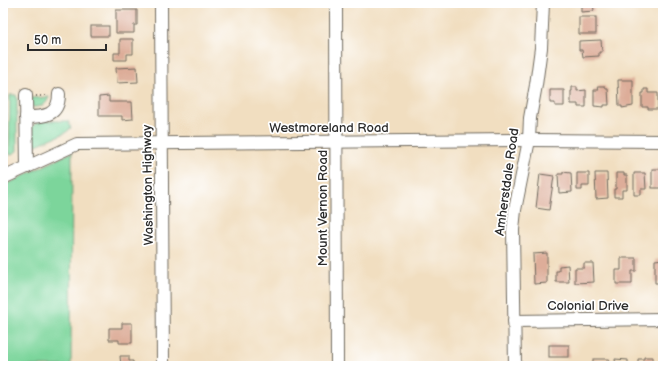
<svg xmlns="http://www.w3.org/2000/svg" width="666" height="369" viewBox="0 0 666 369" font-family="'Balsamiq Sans',sans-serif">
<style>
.green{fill:#7cd59b;stroke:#548063}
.building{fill:#ddad99}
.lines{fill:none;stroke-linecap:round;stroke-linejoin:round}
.minor-casing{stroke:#706a5f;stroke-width:14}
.path{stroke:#706a5f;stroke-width:2;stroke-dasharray:1 3;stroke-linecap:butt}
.minor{stroke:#fff;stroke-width:12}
.labels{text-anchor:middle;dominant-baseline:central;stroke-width:3.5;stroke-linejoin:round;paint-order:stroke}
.street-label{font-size:13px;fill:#2b2b2b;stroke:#fff}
</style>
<rect width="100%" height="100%" fill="#fff"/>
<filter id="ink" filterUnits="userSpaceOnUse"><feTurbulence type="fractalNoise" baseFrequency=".025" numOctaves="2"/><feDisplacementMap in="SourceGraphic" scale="8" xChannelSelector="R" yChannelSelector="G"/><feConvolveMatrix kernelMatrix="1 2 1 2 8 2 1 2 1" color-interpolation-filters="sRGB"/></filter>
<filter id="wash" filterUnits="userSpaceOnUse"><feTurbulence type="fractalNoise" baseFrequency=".012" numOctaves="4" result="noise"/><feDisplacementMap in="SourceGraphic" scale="16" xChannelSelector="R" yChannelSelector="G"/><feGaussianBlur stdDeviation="0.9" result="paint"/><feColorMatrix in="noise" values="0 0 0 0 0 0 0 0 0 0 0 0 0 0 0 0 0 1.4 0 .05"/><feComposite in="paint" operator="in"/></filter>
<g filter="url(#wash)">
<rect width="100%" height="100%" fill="#f1dec0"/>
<g class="green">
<polygon points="3,3 6,3 6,8 5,160 3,161"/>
<polygon points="10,95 16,95 17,98 17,151 10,155 9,150"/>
<path d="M49 97C46 105 42 107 33 107L30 104 29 98Z"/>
<path d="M43 121H68L71 128 65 133 36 145 29 141C30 129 30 124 43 121Z"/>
<polygon points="72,152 71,366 3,366 3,186"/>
</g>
<g id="blocks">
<g class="building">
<polygon points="581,3 593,3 594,11 581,12"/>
<polygon points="116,10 137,10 137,25 134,25 134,33 116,33"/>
<rect x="579" y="17" width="17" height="17"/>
<rect x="91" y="26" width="18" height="10"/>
<polygon points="120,39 133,39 133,54 127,54 127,60 114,60 114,53 120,53"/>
<polygon points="601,40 602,52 599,52 599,56 583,57 582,50 579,50 579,41"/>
<polygon points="137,67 138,82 117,83 116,68"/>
<polygon points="618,80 633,80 633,106 622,108 622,106 619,106"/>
<polygon points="598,86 605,86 606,89 608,89 609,105 604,105 604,107 594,106 594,90 599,90"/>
<polygon points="572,87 577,87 577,91 586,90 586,107 578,107 578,104 571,104 571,91 572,91"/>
<polygon points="644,89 648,89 648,93 658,93 658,109 648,109 648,107 642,107 642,93 644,93"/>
<polygon points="550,90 564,90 564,106 555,106 555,103 550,103"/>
<polygon points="109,96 109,102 132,102 133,119 122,120 122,116 99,116 99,97"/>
<rect x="652" y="169" width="11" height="19"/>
<polygon points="563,172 571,173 572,192 559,193 558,174 563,174"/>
<polygon points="577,173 589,173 589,186 582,186 582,190 577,190"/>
<polygon points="595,173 607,173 608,198 596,199"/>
<polygon points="616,173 624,173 624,175 627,175 627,190 622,190 622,197 614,197 614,189 616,189"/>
<polygon points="634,173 645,173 646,189 641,189 641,195 634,195"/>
<polygon points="540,174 554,176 549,210 536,208"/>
<polygon points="547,253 547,283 534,284 533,254"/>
<polygon points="621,258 636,258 636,271 632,271 632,284 616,284 616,270 621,270"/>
<polygon points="663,259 663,287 660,287 660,283 655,283 655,260"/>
<polygon points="584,263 593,263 594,282 575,283 575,268 584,268"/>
<polygon points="568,265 569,282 556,282 556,271 559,271 559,266"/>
<polygon points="122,323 132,323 132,343 119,343 119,340 109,340 109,328 122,328"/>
<rect x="549" y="345" width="20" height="12"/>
<polygon points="120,356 129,356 129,361 133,361 133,366 121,366"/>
<polygon points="644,357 653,357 653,365 662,365 662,366 638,366 638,359 644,359"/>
<rect x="593" y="359" width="16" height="7"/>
<polygon points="615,359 628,360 628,366 616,366"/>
</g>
</g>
</g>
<g filter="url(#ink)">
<use href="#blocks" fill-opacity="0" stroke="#706a5f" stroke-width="1"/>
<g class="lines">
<g class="minor-casing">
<g id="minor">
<polyline points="161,3 163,366"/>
<polyline points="336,3 337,366"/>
<polyline points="26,95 27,167"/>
<path d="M26 117C44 117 59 116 59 94"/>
<polyline points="3,178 77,144 529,140 663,141"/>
<polyline points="514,321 663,319"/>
<polyline points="515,366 513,230 515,210 529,140 530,118 536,85 541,48 543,3"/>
</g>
</g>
<g class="path">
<polyline points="36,96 48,96"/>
<polyline points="5,160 6,3"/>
</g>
<use href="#minor" class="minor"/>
</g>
</g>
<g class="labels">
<g class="street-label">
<text x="329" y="128">Westmoreland Road</text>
<text transform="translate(507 182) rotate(-82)">Amherstdale Road</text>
<text transform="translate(148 185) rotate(-91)">Washington Highway</text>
<text transform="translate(323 208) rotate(-90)">Mount Vernon Road</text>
<text x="588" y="306">Colonial Drive</text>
</g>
</g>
<rect width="666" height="369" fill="none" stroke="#fff" stroke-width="16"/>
<path d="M28 44v6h78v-6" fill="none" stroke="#2b2b2b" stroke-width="2"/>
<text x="34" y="44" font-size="12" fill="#2b2b2b" stroke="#ffffff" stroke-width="3" paint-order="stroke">50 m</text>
</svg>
